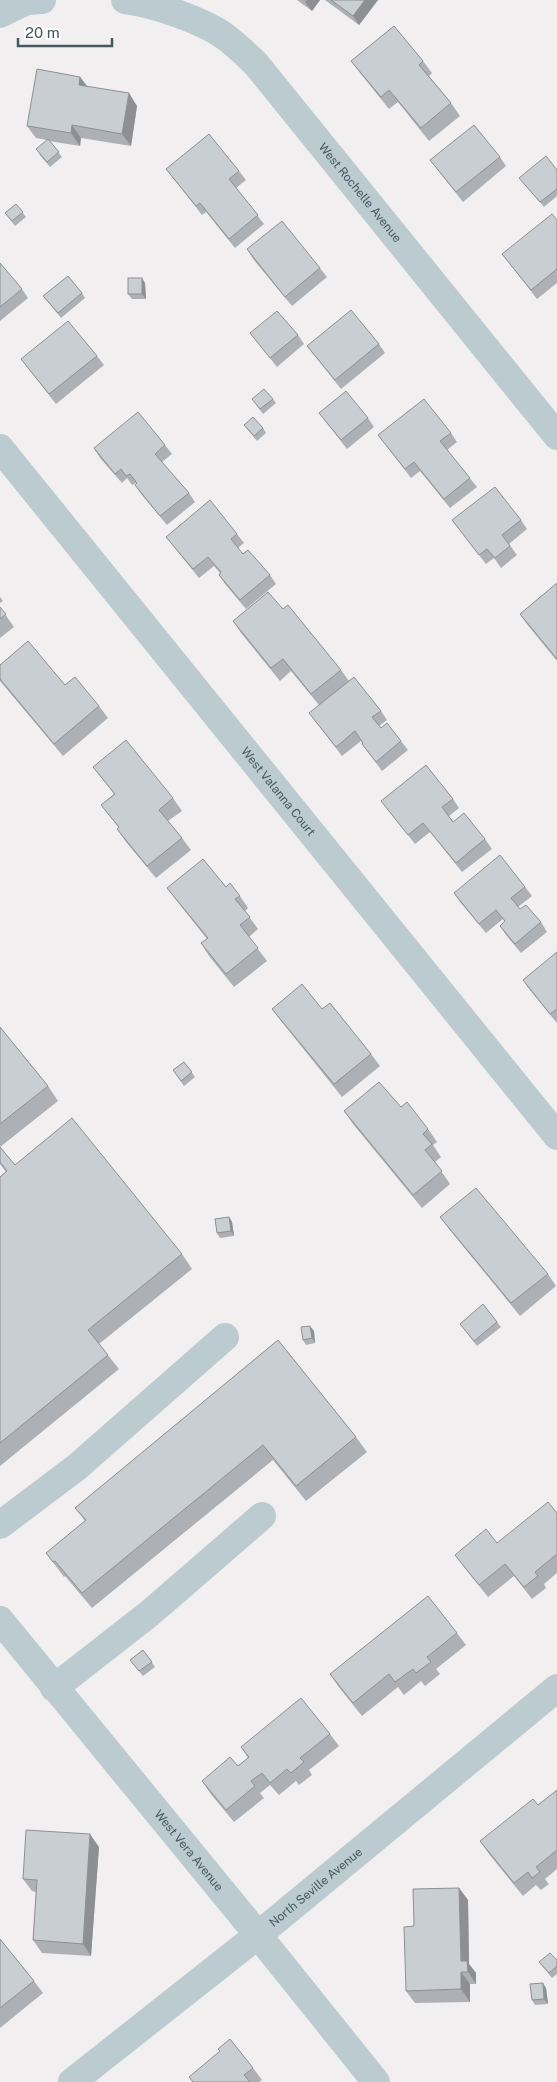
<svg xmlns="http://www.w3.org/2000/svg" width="557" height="2082" viewBox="0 0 557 2082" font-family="'Public Sans',sans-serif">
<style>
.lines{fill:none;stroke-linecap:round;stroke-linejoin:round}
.minor{stroke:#bbcbcf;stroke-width:28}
.wall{fill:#adb1b5}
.shaded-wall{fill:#8d9093}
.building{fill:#c9ced2;stroke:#8d9093}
.labels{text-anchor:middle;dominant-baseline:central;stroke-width:4.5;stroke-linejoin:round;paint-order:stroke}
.street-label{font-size:12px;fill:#45585e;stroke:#fff}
</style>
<rect width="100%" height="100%" fill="#f2eff0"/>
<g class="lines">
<g class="minor">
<path id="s1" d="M125 0C152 3 205 21 227 38 237 46 247 55 256 64L557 436"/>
<polyline points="0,14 27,1 42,0"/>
<path id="s2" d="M0 448 557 1136"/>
<polyline points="0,1525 77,1467 225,1337"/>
<path id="s3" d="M0 1620 258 1935 376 2082"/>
<polyline points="54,1688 150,1613 262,1516"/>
<path id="s4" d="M72 2082 258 1935 557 1688"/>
</g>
</g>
<g class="wall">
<polygon points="297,0 320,0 312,11"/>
<polygon points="325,0 378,0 359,25"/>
<polygon points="351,61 423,61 432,73 429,76 451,103 460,116 429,141 398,102 389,109 360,73"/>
<polygon points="80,77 87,86 137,106 131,146 81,138 80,146 49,141 62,157 50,167 39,154 47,140 36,138 27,126"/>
<polygon points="500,157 506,166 463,202 437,169 430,160"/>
<polygon points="166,169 239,171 246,180 236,188 264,224 235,248 206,212 202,215"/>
<polygon points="557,170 557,196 544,207 519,178"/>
<polygon points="16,204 26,217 15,226 5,213"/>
<polygon points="557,220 557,283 537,299 502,254"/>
<polygon points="247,249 320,268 327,277 292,306 253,259"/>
<polygon points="0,263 22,289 28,298 0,321"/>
<polygon points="145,283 146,299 132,299 128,294"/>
<polygon points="82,293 85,298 61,318 43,296"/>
<polygon points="250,333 298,335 304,344 277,367"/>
<polygon points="379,344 385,353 341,389 314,355 307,346"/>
<polygon points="97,356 104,365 56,404 21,359"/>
<polygon points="252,399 273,399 276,403 263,414"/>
<polygon points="319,413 368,418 374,427 347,449"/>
<polygon points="244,425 263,428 266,433 257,441"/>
<polygon points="451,433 457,442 447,450 477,487 450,508 420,471 411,478 378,435"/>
<polygon points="165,445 172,454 162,462 189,493 195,502 167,525 141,494 135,485 136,483 132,485 127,478 122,483 100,458 94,448"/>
<polygon points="452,520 521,520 527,529 509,544 517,555 501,568 494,558 486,564"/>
<polygon points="237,534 244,543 238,548 243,554 270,575 276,584 246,609 225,584 219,575 220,573 214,566 199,578 173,546 166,537"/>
<polygon points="557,583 557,661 526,623 520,614"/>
<polygon points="0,597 3,601 0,603"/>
<polygon points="0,607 14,627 0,638"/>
<polygon points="283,609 341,670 349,681 381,711 387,720 379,726 381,728 401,741 408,750 382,771 362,744 363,743 361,741 342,756 309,713 319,705 291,671 280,681 241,633 233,621"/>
<polygon points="0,665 65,685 99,706 108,718 63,756 0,681"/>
<polygon points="93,767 173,798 182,811 168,821 182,838 191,850 156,878 126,842 117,829 119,828 101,805 114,794"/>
<polygon points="453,799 459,808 449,816 453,822 485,839 492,849 462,872 430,832 415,844 381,801"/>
<polygon points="226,887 240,896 248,908 245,911 258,929 249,937 267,961 234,987 209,956 201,943 207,939 176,900 167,888"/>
<polygon points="525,887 532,896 518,907 520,909 541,922 547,932 521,953 506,935 500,926 505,922 503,919 486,933 460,902 454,893"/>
<polygon points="557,952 557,1023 529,989 523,980"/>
<polygon points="272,1009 322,1009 371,1054 380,1066 342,1097 281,1021"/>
<polygon points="0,1027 48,1086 58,1101 0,1147 15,1165 182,1254 192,1269 99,1344 119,1369 0,1466 0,1177 6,1172 0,1164"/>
<polygon points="184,1062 195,1077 184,1086 173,1070"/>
<polygon points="401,1107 428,1129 437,1142 433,1145 441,1157 435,1162 450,1184 422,1208 353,1124 344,1111"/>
<polygon points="229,1217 232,1222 234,1236 220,1238 217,1233"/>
<polygon points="440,1217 548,1274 556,1286 520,1316 449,1229"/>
<polygon points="497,1322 501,1327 477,1346 460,1324"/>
<polygon points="314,1331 315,1343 306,1345 303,1340"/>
<polygon points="278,1340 356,1437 367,1452 306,1501 273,1460 92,1608 65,1576 64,1577 46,1553 85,1521 75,1508"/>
<polygon points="557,1513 557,1573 544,1584 546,1588 532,1599 514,1576 488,1597 464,1567 455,1555 497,1543"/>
<polygon points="457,1633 466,1645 436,1669 440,1674 425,1686 421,1681 404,1695 398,1687 362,1716 338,1686 330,1674"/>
<polygon points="143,1650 155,1667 143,1676 130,1660"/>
<polygon points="330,1734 339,1746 309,1770 312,1775 299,1785 296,1781 279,1795 270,1785 260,1793 264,1798 234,1822 210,1793 202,1781 238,1766 248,1758 241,1747"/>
<polygon points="557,1790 557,1869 545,1879 549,1884 541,1890 536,1885 523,1896 489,1854 480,1841 538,1805"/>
<polygon points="99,1847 91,1956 42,1953 33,1940 36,1892 32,1891 23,1879"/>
<polygon points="459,1888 468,1900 469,1964 476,1973 476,1984 470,1984 470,2002 415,2003 406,1991 414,1926"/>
<polygon points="0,1939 34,1981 43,1993 0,2028"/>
<polygon points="557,1960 557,1974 552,1978 539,1962"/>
<polygon points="546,1988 548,2004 535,2005 532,2000"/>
<polygon points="253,2068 262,2080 259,2082 193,2082 189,2077"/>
</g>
<g class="shaded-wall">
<polygon points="307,0 320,0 312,11 305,2"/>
<polygon points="365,0 378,0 359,25 353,16"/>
<polygon points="80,77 89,89 79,85"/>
<polygon points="129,93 137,106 131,146 122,134"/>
<polygon points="72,125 81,138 80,146 71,133"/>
<polygon points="142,278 145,283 146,299 142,294"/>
<polygon points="229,1217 232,1222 234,1236 231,1231"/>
<polygon points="310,1326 314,1331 315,1343 312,1338"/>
<polygon points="90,1834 99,1847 91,1956 83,1944"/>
<polygon points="459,1888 468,1900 469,1964 476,1973 476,1984 461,1961"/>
<polygon points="461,1972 470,1984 470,2002 461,1989"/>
<polygon points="543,1983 546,1988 548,2004 544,1999"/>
</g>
<g class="building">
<polygon points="331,0 365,0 353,16"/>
<polygon points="394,26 423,61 419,65 451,103 421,128 389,90 381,97 351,61"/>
<polygon points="37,69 80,77 79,85 129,93 122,134 72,125 71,133 27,126"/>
<polygon points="474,125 500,157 456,192 430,160"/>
<polygon points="209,134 239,171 229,179 258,215 229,239 200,203 196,206 166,169"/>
<polygon points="48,139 59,152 47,162 36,149"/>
<polygon points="546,156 557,170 557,189 540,202 519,178"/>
<polygon points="16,204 23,212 12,221 5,213"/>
<polygon points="552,214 557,220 557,269 531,290 502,254"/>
<polygon points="282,221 320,268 285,297 247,249"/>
<polygon points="0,263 22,289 0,307"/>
<polygon points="68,276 82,293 58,313 43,296"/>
<rect x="128" y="278" width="14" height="16"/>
<polygon points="351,310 379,344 335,380 307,346"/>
<polygon points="277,311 298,335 270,358 250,333"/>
<polygon points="68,321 97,356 49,394 21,359"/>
<polygon points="264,389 273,399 260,409 252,399"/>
<polygon points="346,391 368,418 341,440 319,413"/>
<polygon points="424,399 451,433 440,441 470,478 444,499 414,462 405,469 378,435"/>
<polygon points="138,412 165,445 155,454 189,493 160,516 135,485 137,483 130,474 126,476 121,469 115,474 94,448"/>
<polygon points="253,417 263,428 254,436 244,425"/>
<polygon points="495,487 521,520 502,535 510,546 495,558 487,549 479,555 452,520"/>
<polygon points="210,500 237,534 231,539 243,554 248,550 270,575 240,600 219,575 221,572 208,557 193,569 166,537"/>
<polygon points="557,583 557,659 520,614"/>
<polygon points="268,592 283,609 288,605 341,670 311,694 283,659 271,668 233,621"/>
<polygon points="0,607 6,614 0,619"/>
<polygon points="28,641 65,685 75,677 99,706 54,744 0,679 0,665"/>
<polygon points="354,677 381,711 372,717 381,728 387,723 401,741 376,762 362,744 363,743 355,731 336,747 309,713"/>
<polygon points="126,740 173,798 159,810 182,838 147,866 117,829 119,827 101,805 115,794 93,767"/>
<polygon points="426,765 453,799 442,807 453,822 464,813 485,839 456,863 423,823 408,835 381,801"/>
<polygon points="500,855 525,887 511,898 520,909 526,905 541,922 515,944 500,926 505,921 496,910 479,924 454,893"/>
<polygon points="203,859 226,887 230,883 240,896 235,899 250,917 240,925 258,948 226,974 201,943 208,938 167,888"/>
<polygon points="557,952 557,1009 550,1014 523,980"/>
<polygon points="302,984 322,1009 330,1003 371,1054 334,1084 272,1009"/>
<polygon points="0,1027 48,1086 0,1124"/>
<polygon points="184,1062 192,1072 181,1081 173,1070"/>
<polygon points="379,1082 401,1107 407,1102 428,1129 423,1134 432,1144 425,1150 442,1171 413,1195 344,1111"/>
<polygon points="72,1118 182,1254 88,1330 108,1355 0,1443 0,1177 7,1171 0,1162 0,1147 15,1165"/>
<polygon points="476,1188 548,1274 511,1303 440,1217"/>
<polygon points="229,1217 231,1231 217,1233 215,1219"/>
<polygon points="483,1304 497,1322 474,1341 460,1324"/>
<polygon points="310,1326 312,1338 303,1340 301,1327"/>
<polygon points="278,1340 356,1437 296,1486 263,1445 82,1593 55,1561 53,1562 46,1553 86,1520 75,1508"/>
<polygon points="548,1502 557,1513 557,1554 535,1572 538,1576 524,1587 505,1564 479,1585 455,1555 486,1529 497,1543"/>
<polygon points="428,1596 457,1633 427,1657 431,1662 416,1673 413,1669 395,1682 389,1674 353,1703 330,1674"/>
<polygon points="143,1650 152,1662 139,1671 130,1660"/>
<polygon points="301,1698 330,1734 300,1758 304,1762 291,1773 287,1769 270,1783 262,1773 251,1781 255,1786 226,1810 202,1781 230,1757 238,1766 249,1757 241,1747"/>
<polygon points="557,1790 557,1850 536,1867 540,1872 532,1878 528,1872 514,1883 480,1841 533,1799 538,1805"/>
<polygon points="26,1830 90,1834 83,1944 33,1940 37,1880 23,1879"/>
<polygon points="459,1888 461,1961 467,1961 468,1972 461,1972 461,1989 406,1991 404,1927 414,1926 413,1889"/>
<polygon points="0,1939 34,1981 0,2008"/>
<polygon points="550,1953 557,1960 557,1966 549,1973 539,1962"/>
<polygon points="543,1983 544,1999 532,2000 530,1984"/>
<polygon points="230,2039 253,2068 244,2075 250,2082 193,2082 189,2077 220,2051 218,2049"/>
</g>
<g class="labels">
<g class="street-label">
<text stroke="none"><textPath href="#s1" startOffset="314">West Rochelle Avenue</textPath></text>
<text stroke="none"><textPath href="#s2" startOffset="442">West Valanna Court</textPath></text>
<text stroke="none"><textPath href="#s3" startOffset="298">West Vera Avenue</textPath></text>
<text stroke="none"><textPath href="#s4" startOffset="312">North Seville Avenue</textPath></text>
</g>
</g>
<path d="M18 38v8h94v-8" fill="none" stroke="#45585e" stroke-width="2.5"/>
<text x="25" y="38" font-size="15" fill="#45585e" stroke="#ffffff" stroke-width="4" paint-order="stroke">20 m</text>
</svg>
